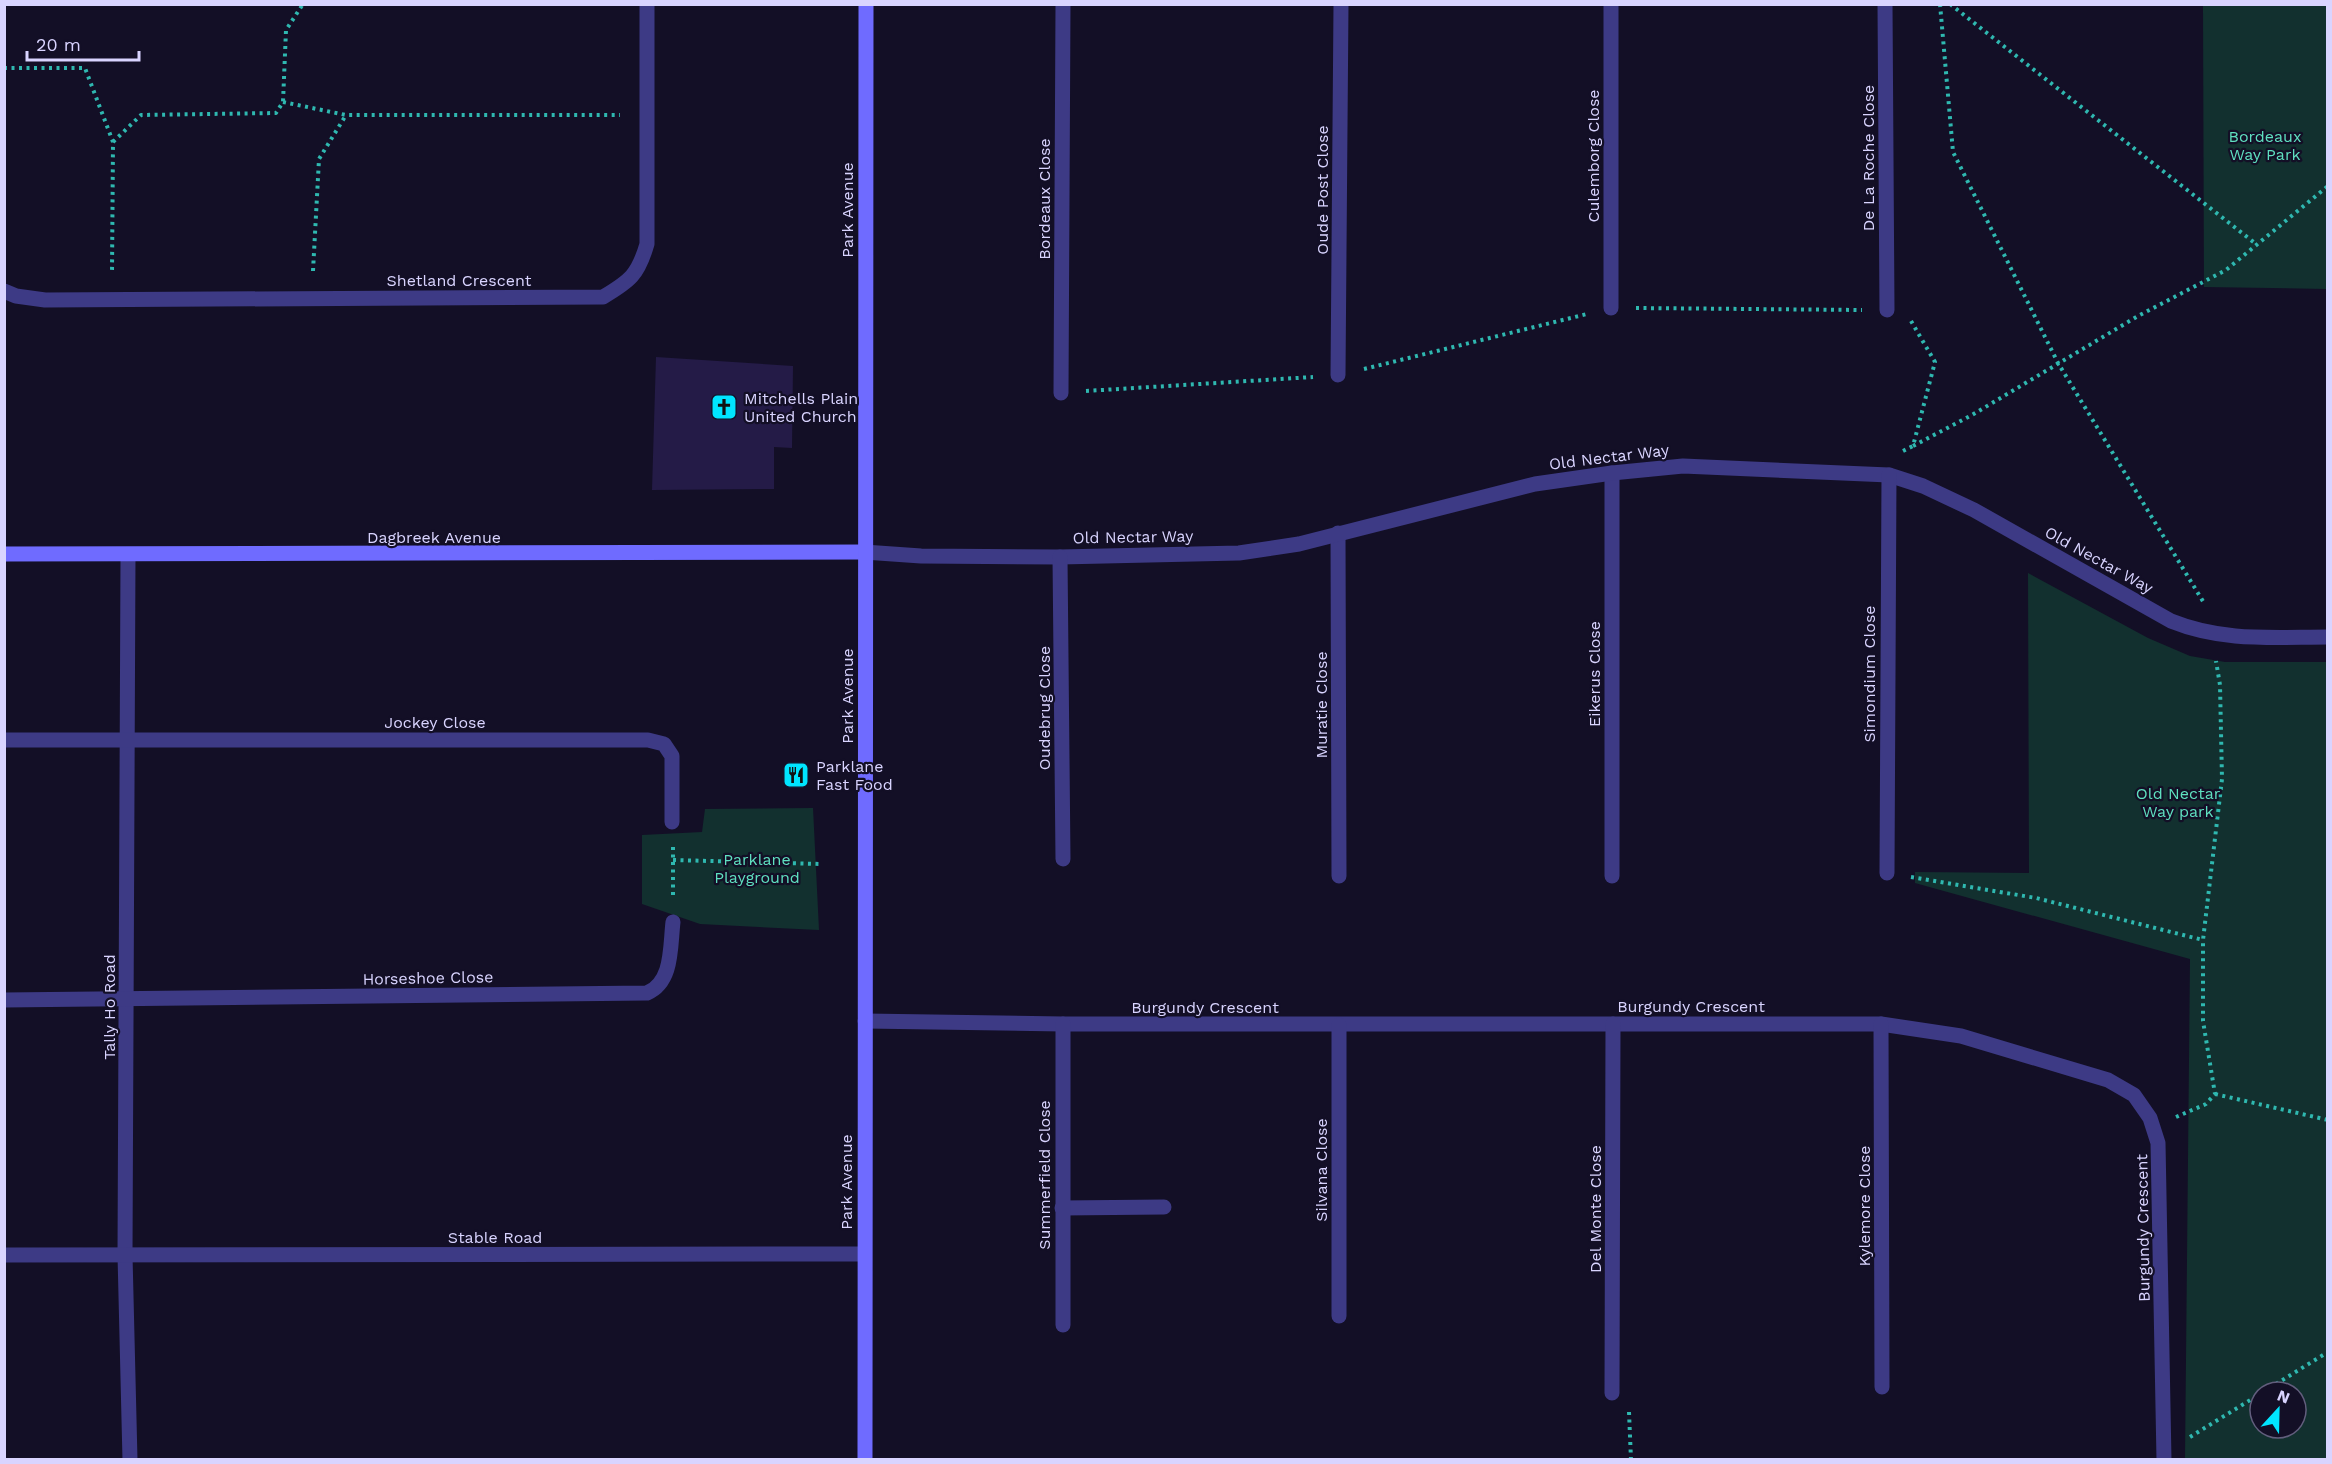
<svg xmlns="http://www.w3.org/2000/svg" width="2332" height="1464" viewBox="0 0 2332 1464" font-family="'Work Sans',sans-serif">
<style>
.green{fill:#12302f;fill-rule:evenodd}
.building{fill:#241b47}
.lines{fill:none;stroke-linecap:round;stroke-linejoin:round}
.path{stroke:#2fb8b0;stroke-width:4;stroke-dasharray:3 4.5;stroke-linecap:butt}
.lane{stroke:#3d3a85;stroke-width:15}
.street{stroke:#3d3a85;stroke-width:15}
.secondary{stroke:#6f6bff;stroke-width:15}
.labels{text-anchor:middle;dominant-baseline:central;stroke-width:4.5;stroke-linejoin:round;paint-order:stroke}
.park-label{font-size:16px;fill:#5fe0c0;stroke:#130f26}
.street-label{font-size:16px;fill:#d9d4ff;stroke:#130f26}
.poi-label{font-size:16px;fill:#d9d4ff;stroke:#130f26;text-anchor:start}
</style>
<rect width="100%" height="100%" fill="#130f26"/>
<g class="green">
<polygon points="2203,5 2327,5 2327,289 2204,287"/>
<path d="M2028 573 2148 638 2190 656 2225 662H2327V1459H2185L2190 959 1915 883V872L2029 873ZM2260 1392H2296V1428H2260Z"/>
<polygon points="813,808 819,930 700,924 642,904 642,835 702,832 705,809"/>
</g>
<polygon class="building" points="656,357 793,366 792,448 774,447 774,489 652,490"/>
<g class="lines">
<g class="path">
<polyline points="1940,4 1953,152 2058,363 2204,603"/>
<polyline points="1950,4 2256,244"/>
<polyline points="4,68 85,68 113,142 112,272"/>
<polyline points="283,102 346,115 620,115"/>
<polyline points="113,142 141,115 276,113 283,102 286,30 303,4"/>
<polyline points="313,271 319,159 346,115"/>
<polyline points="1636,308 1862,310"/>
<polyline points="1364,369 1587,314"/>
<polyline points="1086,391 1313,377"/>
<polyline points="1913,446 1972,415 2138,316 2226,270 2328,186"/>
<polyline points="1903,451 1913,446 1935,362 1911,321"/>
<polyline points="673,847 673,897"/>
<polyline points="673,860 821,864"/>
<polyline points="1911,877 2036,898 2203,940"/>
<polyline points="2215,1094 2328,1120"/>
<polyline points="2176,1117 2206,1104 2215,1094 2203,1021 2203,940 2222,779 2220,685 2216,661"/>
<polyline points="2263,1392 2328,1352"/>
<polyline points="1629,1412 1631,1460"/>
<polyline points="2190,1437 2260,1394"/>
</g>
<polyline class="lane" points="1062,1208 1164,1207"/>
<g class="street">
<polyline points="1611,4 1611,308"/>
<polyline points="1885,4 1887,310"/>
<path d="M4 291 16 296 45 300 603 297C630 281 638 275 647 244V4"/>
<polyline points="1338,375 1341,4"/>
<polyline points="1061,393 1063,4"/>
<polyline points="1612,473 1612,876"/>
<polyline points="1338,533 1339,876"/>
<path d="M864 552 921 556 1060 557 1239 553 1299 544 1535 484 1612 473 1683 466 1889 475 1923 486 1974 510 2171 621C2223 642 2272 637 2328 637"/>
<polyline points="128,555 125,1255 130,1460"/>
<polyline points="1060,557 1063,859"/>
<polyline points="4,740 648,740 664,744 672,756 672,822"/>
<polyline points="1887,873 1889,475"/>
<path d="M4 1000 647 993C673 982 670 947 673 922"/>
<polyline points="865,1021 1063,1024 1881,1024 1961,1036 2108,1080 2134,1095 2150,1118 2158,1143 2164,1460"/>
<polyline points="1881,1024 1882,1387"/>
<polyline points="4,1255 864,1254"/>
<polyline points="1339,1316 1339,1025"/>
<polyline points="1063,1325 1063,1024"/>
<polyline points="1612,1393 1613,1024"/>
</g>
<g class="secondary">
<polyline points="4,554 864,552"/>
<polyline points="865,1460 866,4"/>
</g>
</g>
<defs>
<g id="church-square" transform="scale(1.35)"><rect x="-9" y="-9" width="18" height="18" rx="4" fill="#00e5ff" stroke="#130f26"/><path d="M-1.2-6h2.4v3.5h3.3v2.4h-3.3V6h-2.4V-.1h-3.3v-2.4h3.3Z" fill="#111"/></g>
<g id="restaurant-square" transform="scale(1.35)"><rect x="-9" y="-9" width="18" height="18" rx="4" fill="#00e5ff" stroke="#130f26"/><path d="M-5-6h1v4h1v-4h1v4h1v-4h1v5L-1.5 .5V6h-2V.5L-5-1ZM5-6V6H3V1.5H1.5Q1.5-4 5-6Z" fill="#111"/></g>
</defs>
<g fill-rule="evenodd">
<use href="#church-square" x="724" y="407"/>
<use href="#restaurant-square" x="796" y="775"/>
</g>
<g class="labels">
<g class="park-label">
<text x="2265" y="136">Bordeaux<tspan x="2265" dy="18">Way Park</tspan></text>
<text x="2178" y="793">Old Nectar<tspan x="2178" dy="18">Way park</tspan></text>
<text x="757" y="859">Parklane<tspan x="757" dy="18">Playground</tspan></text>
</g>
<g class="street-label">
<text transform="translate(1593 156) rotate(-90)">Culemborg Close</text>
<text transform="translate(1868 158) rotate(-90)">De La Roche Close</text>
<text transform="translate(1322 190) rotate(-90)">Oude Post Close</text>
<text transform="translate(1044 199) rotate(-90)">Bordeaux Close</text>
<text transform="translate(847 210) rotate(-90)">Park Avenue</text>
<text x="459" y="280">Shetland Crescent</text>
<text transform="translate(1609 457) rotate(-7)">Old Nectar Way</text>
<text x="434" y="537">Dagbreek Avenue</text>
<text transform="translate(1133 537) rotate(-1)">Old Nectar Way</text>
<text transform="translate(2099 560) rotate(29)">Old Nectar Way</text>
<text transform="translate(1594 674) rotate(-90)">Eikerus Close</text>
<text transform="translate(1869 674) rotate(-90)">Simondium Close</text>
<text transform="translate(847 696) rotate(-90)">Park Avenue</text>
<text transform="translate(1321 705) rotate(-90)">Muratie Close</text>
<text transform="translate(1044 708) rotate(-90)">Oudebrug Close</text>
<text x="435" y="722">Jockey Close</text>
<text transform="translate(428 978) rotate(-1)">Horseshoe Close</text>
<text x="1691" y="1006">Burgundy Crescent</text>
<text transform="translate(109 1007) rotate(-90)">Tally Ho Road</text>
<text x="1205" y="1007">Burgundy Crescent</text>
<text transform="translate(1321 1170) rotate(-90)">Silvana Close</text>
<text transform="translate(1044 1175) rotate(-90)">Summerfield Close</text>
<text transform="translate(846 1182) rotate(-90)">Park Avenue</text>
<text transform="translate(1864 1206) rotate(-90)">Kylemore Close</text>
<text transform="translate(1595 1209) rotate(-90)">Del Monte Close</text>
<text transform="translate(2143 1228) rotate(-91)">Burgundy Crescent</text>
<text x="495" y="1237">Stable Road</text>
</g>
<g class="poi-label">
<text x="744" y="398">Mitchells Plain<tspan x="744" dy="18">United Church</tspan></text>
<text x="816" y="766">Parklane<tspan x="816" dy="18">Fast Food</tspan></text>
</g>
</g>
<rect width="2332" height="1464" fill="none" stroke="#d9d4ff" stroke-width="12"/>
<g transform="translate(2278 1410) rotate(22)"><circle r="28" fill="#130f26" stroke="#625e7d" stroke-width="1.5"/>
<path d="M0-4.5L10 22L0 15L-10 22Z" fill="#00e5ff"/>
<text y="-9" font-size="16" font-weight="bold" text-anchor="middle" fill="#d9d4ff">N</text>
</g>
<path d="M27 51v9h112v-9" fill="none" stroke="#d9d4ff" stroke-width="3"/>
<text x="36" y="51" font-size="18" fill="#d9d4ff" stroke="#130f26" stroke-width="4.5" paint-order="stroke">20 m</text>
</svg>
